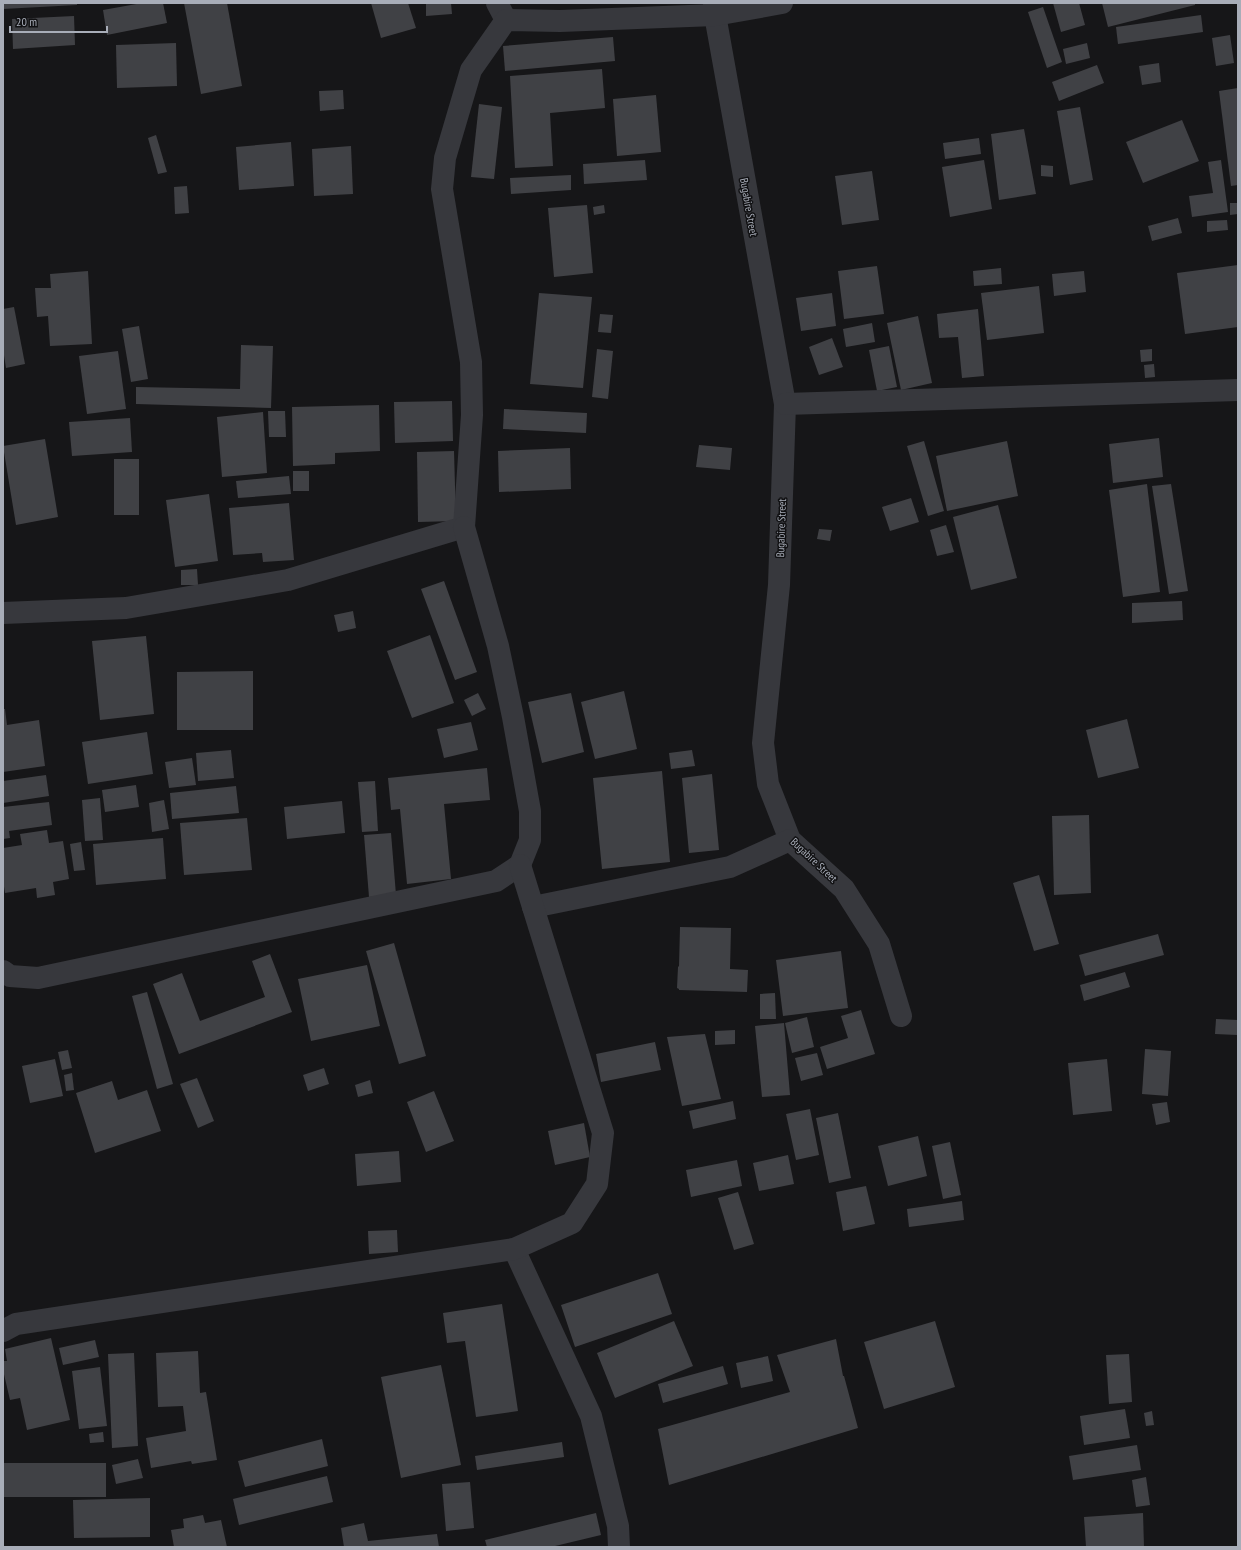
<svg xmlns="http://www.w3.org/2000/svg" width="1241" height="1550" viewBox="0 0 1241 1550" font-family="'PT Sans Narrow',sans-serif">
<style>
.building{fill:#404145}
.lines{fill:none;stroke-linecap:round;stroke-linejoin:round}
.minor{stroke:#37383d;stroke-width:22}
.labels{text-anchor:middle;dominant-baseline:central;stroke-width:3;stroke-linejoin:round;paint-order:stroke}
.street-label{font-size:11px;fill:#a8adb8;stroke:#111113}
</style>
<rect width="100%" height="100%" fill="#161618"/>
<g class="building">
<polygon points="3,3 77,3 77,5 3,9"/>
<polygon points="142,3 163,3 167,23 107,35 103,10"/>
<polygon points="184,3 227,3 242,86 201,94"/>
<polygon points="371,3 408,3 416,28 381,38"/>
<polygon points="426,3 451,3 452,14 426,16"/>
<polygon points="1053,3 1079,3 1085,25 1061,32"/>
<polygon points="1102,3 1195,3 1195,5 1108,27"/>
<polygon points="1043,7 1062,62 1047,68 1028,12"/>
<polygon points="1201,15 1203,32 1118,44 1116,27"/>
<polygon points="74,16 75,45 13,49 12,19"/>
<polygon points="1230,35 1234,63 1216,66 1212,38"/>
<polygon points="613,37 615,61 505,71 503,46"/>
<polygon points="176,43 177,86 117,88 116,45"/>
<polygon points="1087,43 1090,58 1066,64 1063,49"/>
<polygon points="1159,63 1161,82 1142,85 1139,66"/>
<polygon points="1097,65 1104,83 1059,101 1052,82"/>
<polygon points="602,69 605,108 550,113 553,166 515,168 510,76"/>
<polygon points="1238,88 1238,185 1231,186 1219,91"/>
<polygon points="343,90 344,109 320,111 319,91"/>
<polygon points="656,95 661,152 617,156 613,99"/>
<polygon points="479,104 502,107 494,179 471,177"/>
<polygon points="1080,107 1093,180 1070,185 1057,111"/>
<polygon points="1182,120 1199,161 1143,183 1126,142"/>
<polygon points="1024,129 1036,194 999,200 991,134"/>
<polygon points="156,135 167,172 158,174 148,138"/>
<polygon points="979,138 981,154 945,159 943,143"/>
<polygon points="291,142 294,186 239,190 236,147"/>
<polygon points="351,146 353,194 314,196 312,149"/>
<polygon points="645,160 647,180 584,184 583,164"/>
<polygon points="984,160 992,209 950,217 942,167"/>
<polygon points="1221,160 1228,212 1192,217 1189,196 1213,193 1208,162"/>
<polygon points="1041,165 1053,166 1053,177 1041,176"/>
<polygon points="872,171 879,220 842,225 835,176"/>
<polygon points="571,175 571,190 511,194 510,178"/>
<polygon points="187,186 189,213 175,214 174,187"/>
<polygon points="1230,203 1238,203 1238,214 1230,215"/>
<polygon points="587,205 593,273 554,277 548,208"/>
<polygon points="604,205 605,213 594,215 593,207"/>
<polygon points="1178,218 1182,233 1152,241 1148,226"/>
<polygon points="1227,220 1228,230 1207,232 1207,221"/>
<polygon points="1238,265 1238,327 1185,334 1177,273"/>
<polygon points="877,266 884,314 844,319 838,271"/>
<polygon points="1001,268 1002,284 974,286 973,271"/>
<polygon points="88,271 92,344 50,346 48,316 37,317 35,288 51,288 50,274"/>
<polygon points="1084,271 1086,292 1054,296 1052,274"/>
<polygon points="1039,286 1044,333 987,340 981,293"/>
<polygon points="539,293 592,297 583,388 530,384"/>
<polygon points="832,293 836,326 801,331 796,298"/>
<polygon points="14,307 25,364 6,368 3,349 3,309"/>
<polygon points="978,309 984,376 962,378 958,337 939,338 937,314"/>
<polygon points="600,314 613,315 611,333 598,332"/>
<polygon points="918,316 932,383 901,390 887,323"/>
<polygon points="872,323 875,342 846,347 843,329"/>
<polygon points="139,326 148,379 131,382 122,329"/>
<polygon points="832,338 843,367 819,375 809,347"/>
<polygon points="241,345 273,346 271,408 136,404 136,387 240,389"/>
<polygon points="889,346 897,387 877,391 869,350"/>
<polygon points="597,349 613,351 608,399 592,397"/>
<polygon points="1152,349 1152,361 1141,362 1140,350"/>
<polygon points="118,351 126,409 87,414 79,356"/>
<polygon points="1154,364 1155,377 1145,378 1144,365"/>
<polygon points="452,401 453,441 395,443 394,402"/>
<polygon points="379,405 380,451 335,453 335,464 293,466 292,407"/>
<polygon points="504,409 587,413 586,433 503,429"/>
<polygon points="268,411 285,411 286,437 269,437"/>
<polygon points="263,412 267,473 222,477 217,417"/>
<polygon points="130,418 132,452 72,456 69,422"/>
<polygon points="1159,438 1163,477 1113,483 1109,444"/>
<polygon points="45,439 58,517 16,525 3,446"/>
<polygon points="924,441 944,511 928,516 907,446"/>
<polygon points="1007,441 1018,496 947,511 936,456"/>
<polygon points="699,445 732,448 730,470 696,467"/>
<polygon points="570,448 571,489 499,492 498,451"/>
<polygon points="454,451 456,521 418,522 417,452"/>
<rect x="114" y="459" width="25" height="56"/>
<rect x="293" y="471" width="16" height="20"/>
<polygon points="289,476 291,494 238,498 236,481"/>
<polygon points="1147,484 1160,592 1123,597 1109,490"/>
<polygon points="1171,484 1188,591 1169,594 1152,486"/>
<polygon points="209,494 218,561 175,567 166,500"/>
<polygon points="911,498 919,522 890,531 882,507"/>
<polygon points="289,503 294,560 263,562 262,553 233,555 229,508"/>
<polygon points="998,505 1017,578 971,590 953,517"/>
<polygon points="946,525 954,552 937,556 930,530"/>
<polygon points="819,529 832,530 830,541 817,539"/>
<polygon points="197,569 198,585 181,585 181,570"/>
<polygon points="444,581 477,672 455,680 421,589"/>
<polygon points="1182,601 1183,620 1132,623 1132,603"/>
<polygon points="353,611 356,628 338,632 334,615"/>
<polygon points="430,635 454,703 412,718 387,651"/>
<polygon points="146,636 154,714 100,720 92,641"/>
<polygon points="253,671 253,730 177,730 177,672"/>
<polygon points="624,691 637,749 595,759 581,702"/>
<polygon points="478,693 486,709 472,716 464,700"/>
<polygon points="571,693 584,752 542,763 528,702"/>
<polygon points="3,709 5,709 7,725 39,720 45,766 3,772"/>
<polygon points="1127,719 1139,768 1098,778 1086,730"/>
<polygon points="471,722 478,750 444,758 437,729"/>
<polygon points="147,732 153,774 88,784 82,742"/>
<polygon points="231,750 234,778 198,781 196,753"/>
<polygon points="692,750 695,766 671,769 669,753"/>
<polygon points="192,758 196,785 169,788 165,762"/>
<polygon points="487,768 490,800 444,804 451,879 407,884 400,809 391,810 388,778"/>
<polygon points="662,771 670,862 602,869 593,778"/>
<polygon points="712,774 719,850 689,853 682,778"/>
<polygon points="46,775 49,796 3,803 3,781"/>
<polygon points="375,781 378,831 362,832 358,782"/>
<polygon points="136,785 139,807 105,812 102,790"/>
<polygon points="236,786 239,813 172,819 170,793"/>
<polygon points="100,798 103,840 85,841 82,800"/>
<polygon points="164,800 169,829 152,832 149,803"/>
<polygon points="342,801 345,833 287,839 284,807"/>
<polygon points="49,802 52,825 9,831 10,838 3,839 3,807"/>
<polygon points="1089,815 1091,893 1054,895 1052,816"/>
<polygon points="247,818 252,870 184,875 180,823"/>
<polygon points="47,830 49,843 63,841 69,879 53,882 55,895 37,898 36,888 5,893 3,880 3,848 22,845 20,834"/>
<polygon points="391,833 396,895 369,897 364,835"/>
<polygon points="163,838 166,879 96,885 93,844"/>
<polygon points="81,842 85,870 74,871 70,844"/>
<polygon points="1039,875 1059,944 1034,951 1013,883"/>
<polygon points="680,927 731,928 730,969 748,970 747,992 679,990 679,989 677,988 678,967 679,966"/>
<polygon points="1158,934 1164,955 1085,976 1079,955"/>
<polygon points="394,943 426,1056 399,1064 366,951"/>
<polygon points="841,951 848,1008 783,1016 776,960"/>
<polygon points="270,954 292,1012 179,1054 153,984 182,973 200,1021 265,997 252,961"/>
<polygon points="367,965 380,1026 311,1041 298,979"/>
<polygon points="1125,972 1130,987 1084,1001 1080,985"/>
<polygon points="147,992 173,1084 157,1089 132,996"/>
<polygon points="775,993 776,1019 760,1019 760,994"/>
<polygon points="861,1010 875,1054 827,1069 820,1047 848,1038 841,1016"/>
<polygon points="807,1017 814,1047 792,1053 785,1023"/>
<polygon points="1216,1019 1238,1020 1237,1035 1215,1034"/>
<polygon points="784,1023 790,1095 762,1097 755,1026"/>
<polygon points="735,1030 735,1044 715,1045 715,1031"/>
<polygon points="705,1034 721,1099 682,1106 667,1037"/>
<polygon points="655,1042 661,1070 601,1082 596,1054"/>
<polygon points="1145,1049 1171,1051 1168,1096 1142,1094"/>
<polygon points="68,1050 72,1068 62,1070 58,1052"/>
<polygon points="817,1053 823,1075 801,1081 795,1058"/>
<polygon points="55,1059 63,1096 30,1103 22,1066"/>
<polygon points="1107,1059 1112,1111 1073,1115 1068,1063"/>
<polygon points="324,1068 329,1084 308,1091 303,1075"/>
<polygon points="72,1073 74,1090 66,1091 64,1075"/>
<polygon points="197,1078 214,1121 198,1128 180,1084"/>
<polygon points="370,1080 373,1093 358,1097 355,1085"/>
<polygon points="112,1081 118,1100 147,1090 161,1131 95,1153 76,1093"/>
<polygon points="434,1091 454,1141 426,1152 407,1102"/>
<polygon points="733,1101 736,1119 693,1129 689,1111"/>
<polygon points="1167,1102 1170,1122 1156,1125 1152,1104"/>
<polygon points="810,1109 819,1155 796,1160 786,1114"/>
<polygon points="838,1113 851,1178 829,1183 816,1118"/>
<polygon points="584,1123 590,1157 555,1165 548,1131"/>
<polygon points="918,1136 927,1176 888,1186 878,1146"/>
<polygon points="950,1142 961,1195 943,1199 932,1146"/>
<polygon points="399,1151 401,1182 357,1186 355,1154"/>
<polygon points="788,1155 794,1184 759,1191 753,1163"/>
<polygon points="737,1160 742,1186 691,1197 686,1170"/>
<polygon points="866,1186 875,1224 843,1231 836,1192"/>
<polygon points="738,1192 754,1244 734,1250 718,1198"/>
<polygon points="962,1201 964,1220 909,1227 907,1209"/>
<polygon points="397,1230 398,1252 369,1254 368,1231"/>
<polygon points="658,1273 672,1314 575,1347 561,1305"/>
<polygon points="502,1304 518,1411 476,1417 465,1341 447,1343 443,1313"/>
<polygon points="674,1321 693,1366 615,1398 597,1353"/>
<polygon points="935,1321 955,1387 884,1409 864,1342"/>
<polygon points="51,1338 70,1420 27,1430 20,1398 10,1400 3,1370 3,1361 7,1361 5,1349"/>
<polygon points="836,1339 843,1376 844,1376 858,1428 669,1485 658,1429 790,1392 777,1355"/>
<polygon points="95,1340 99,1357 63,1365 59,1348"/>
<polygon points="198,1351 200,1393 206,1392 217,1460 192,1464 191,1461 151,1468 146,1438 186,1431 183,1406 158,1407 156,1353"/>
<polygon points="134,1353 138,1446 112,1448 108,1354"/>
<polygon points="1129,1354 1132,1402 1109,1404 1106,1355"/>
<polygon points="768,1356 773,1381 741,1388 736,1363"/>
<polygon points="441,1365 461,1465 401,1478 381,1377"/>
<polygon points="723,1366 728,1384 663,1403 658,1384"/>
<polygon points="100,1367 107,1426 79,1429 72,1371"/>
<polygon points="1125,1409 1130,1438 1084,1445 1080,1416"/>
<polygon points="1152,1411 1154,1425 1146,1426 1144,1413"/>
<polygon points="103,1432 104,1442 90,1443 89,1434"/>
<polygon points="322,1439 328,1466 245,1487 238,1461"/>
<polygon points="562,1442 564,1457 477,1470 475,1456"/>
<polygon points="1137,1445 1141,1470 1073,1480 1069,1456"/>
<polygon points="138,1459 143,1478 116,1484 112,1465"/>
<polygon points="4,1463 106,1463 106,1497 3,1497"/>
<polygon points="327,1476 333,1502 239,1525 233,1499"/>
<polygon points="1146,1477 1150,1505 1136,1507 1132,1480"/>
<polygon points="470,1482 474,1528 446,1531 442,1484"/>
<polygon points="150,1498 150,1537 74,1538 73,1500"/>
<polygon points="596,1513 601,1535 551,1547 487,1547 485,1540"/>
<polygon points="1143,1513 1144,1547 1086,1547 1084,1517"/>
<polygon points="203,1515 205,1523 221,1520 227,1547 174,1547 171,1530 184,1528 183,1519"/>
<polygon points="364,1523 368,1541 437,1534 439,1547 344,1547 341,1528"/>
</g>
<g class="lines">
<g class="minor">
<polyline points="497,3 506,20"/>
<polyline points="714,3 715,15 785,404 779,585 763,743 768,784 790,840 844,889 879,944 901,1016"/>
<polyline points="785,404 1238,390"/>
<polyline points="3,613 126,608 288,580 464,527 472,415 471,362 442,189 445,158 471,70 506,20 560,21 715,15 782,3"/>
<polyline points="533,907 730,867 790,840"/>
<polyline points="3,971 10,976 38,978 496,881 520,865 530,840 530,811 513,717 498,646 464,527"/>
<polyline points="514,1249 591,1416 618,1526 619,1547"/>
<polyline points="3,1331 16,1324 514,1249 572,1223 597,1184 603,1133 520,865"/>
</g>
</g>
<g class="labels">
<g class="street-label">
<text transform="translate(749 207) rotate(80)">Bugabire Street</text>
<text transform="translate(781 528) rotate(-88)">Bugabire Street</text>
<text transform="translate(814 860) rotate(43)">Bugabire Street</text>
</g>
</g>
<rect width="1241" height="1550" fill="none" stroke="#a8adb8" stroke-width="8"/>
<path d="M10 26v6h97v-6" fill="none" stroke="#a8adb8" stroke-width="2"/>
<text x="16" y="26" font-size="12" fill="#a8adb8" stroke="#111113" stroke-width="3" paint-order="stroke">20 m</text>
</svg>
